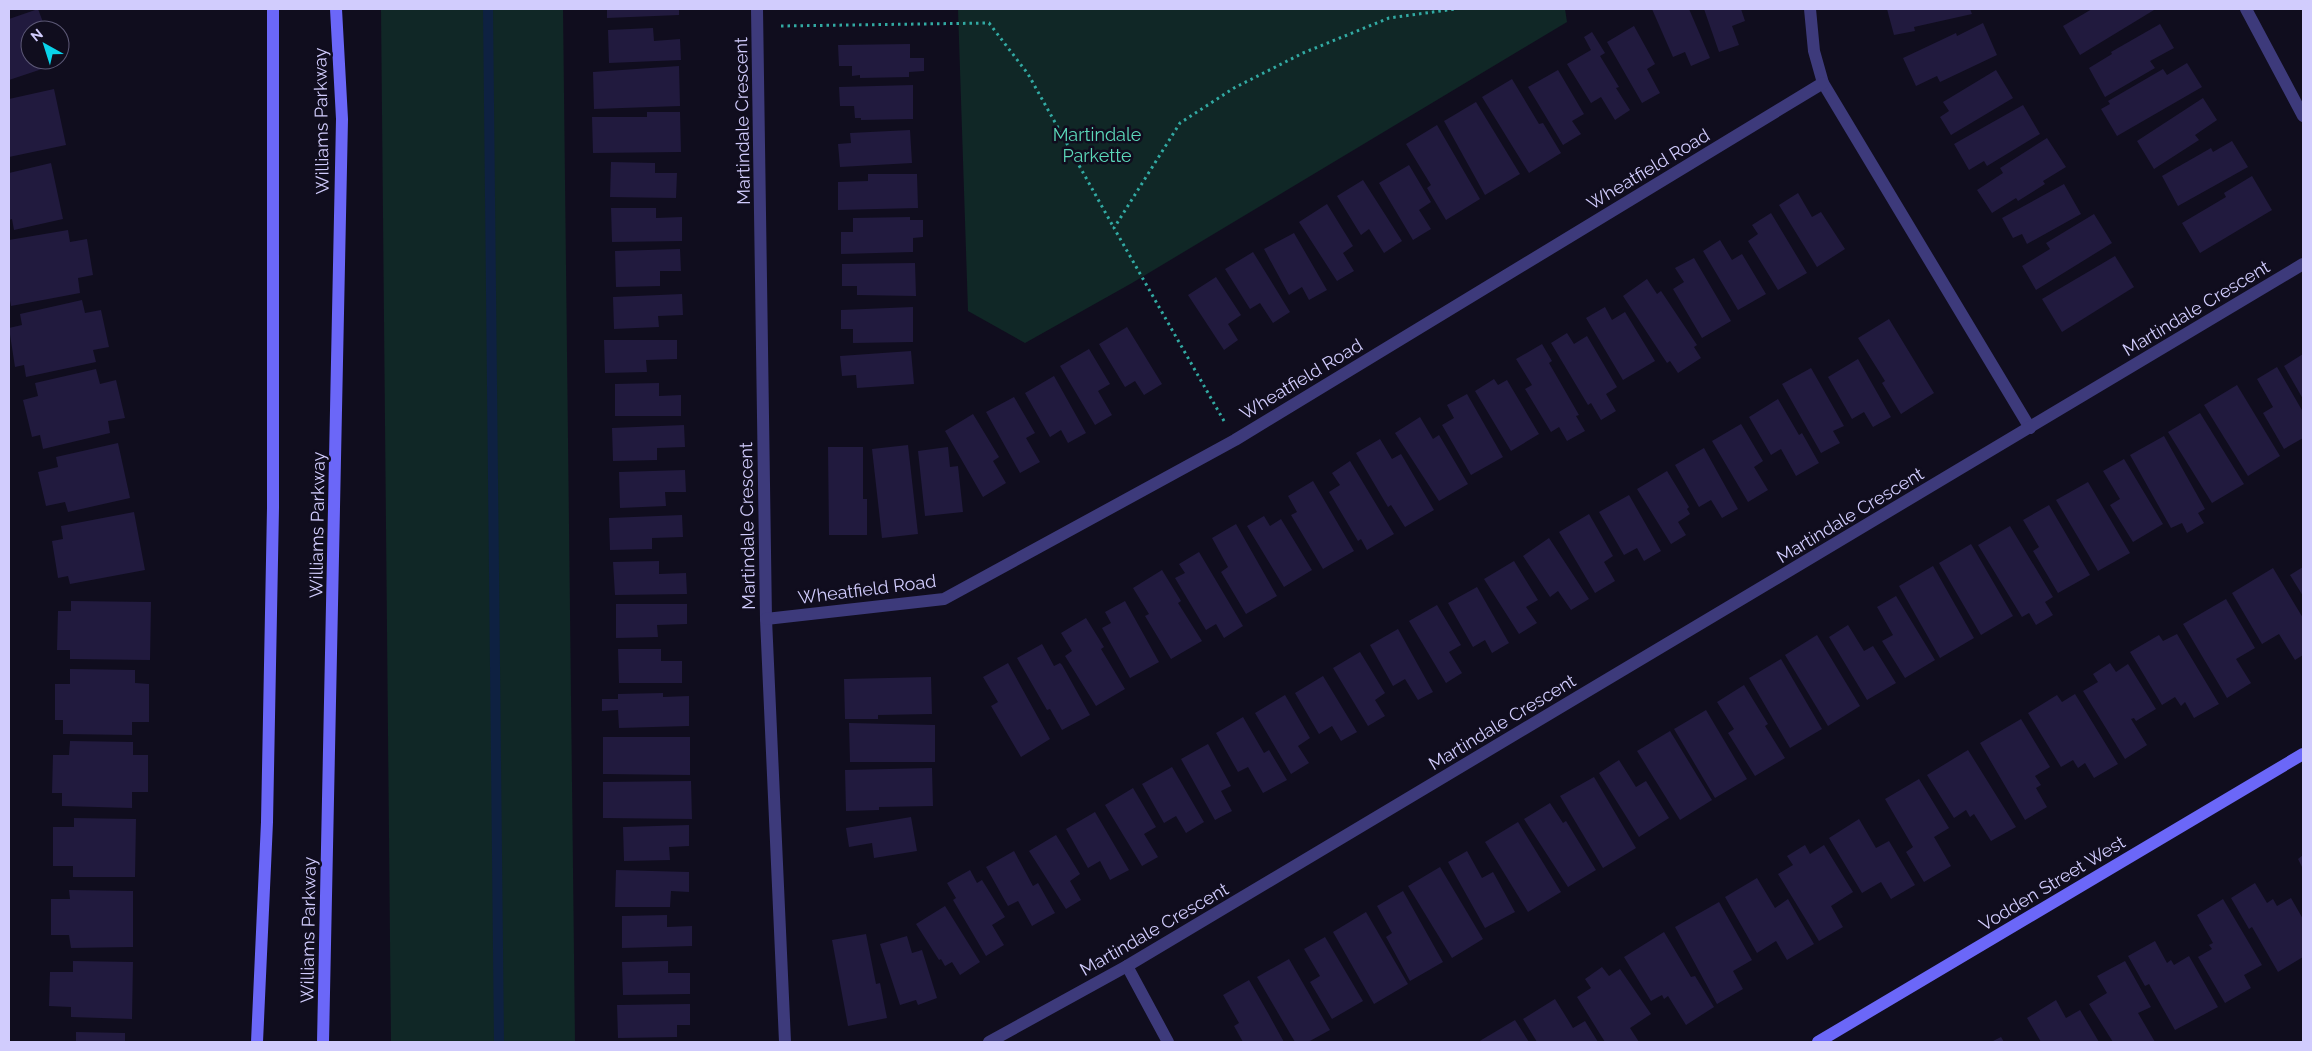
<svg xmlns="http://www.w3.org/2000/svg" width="2312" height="1051" viewBox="0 0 2312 1051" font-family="Raleway,sans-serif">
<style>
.green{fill:#102726}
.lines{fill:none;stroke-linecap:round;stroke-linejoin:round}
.stream{stroke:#0e2141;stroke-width:10}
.building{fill:#211a3e}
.path{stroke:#32aaa3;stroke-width:3;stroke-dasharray:2.5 4;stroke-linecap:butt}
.street{stroke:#3d3a7b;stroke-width:12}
.secondary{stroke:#6b67f8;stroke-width:12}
.labels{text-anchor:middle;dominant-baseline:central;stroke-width:5;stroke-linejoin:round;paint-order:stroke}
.street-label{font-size:18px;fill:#d1ccfd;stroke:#100d1e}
.park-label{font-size:18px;fill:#5cd8ba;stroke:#100d1e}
</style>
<rect width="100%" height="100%" fill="#100d1e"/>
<g class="green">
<polygon points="381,9 563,9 575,1042 391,1042"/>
<polygon points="958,9 1565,9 1567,22 1132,283 1025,343 968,311"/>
</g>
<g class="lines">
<polyline class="stream" points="488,9 499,1042"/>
</g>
<g class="building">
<polygon points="38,9 46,30 30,30 30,60 56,60 57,64 9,80 9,19"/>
<polygon points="607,9 679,9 679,15 607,18"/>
<polygon points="1652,9 1689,9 1710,58 1691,66 1685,52 1673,57"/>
<polygon points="1704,9 1741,9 1745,21 1732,26 1739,45 1719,52"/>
<polygon points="1887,9 1970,9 1972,14 1914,27 1915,31 1894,35"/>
<polygon points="2092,9 2153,9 2154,10 2080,55 2063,26"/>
<polygon points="1983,23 1997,55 1940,82 1937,76 1916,86 1903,58 1956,33 1957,36"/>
<polygon points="2160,24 2174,48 2150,61 2155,68 2105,97 2089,68 2112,54 2111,52"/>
<polygon points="1634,26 1655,64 1647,69 1660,93 1642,103 1607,42"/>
<polygon points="653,28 654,41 680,39 681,60 609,63 608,30"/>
<polygon points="1592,32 1605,53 1600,56 1619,87 1616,88 1630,110 1615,120 1601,97 1591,103 1567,64 1591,50 1584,37"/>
<polygon points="910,44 910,58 924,58 924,71 909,72 909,77 860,78 860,75 852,76 852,66 839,66 838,45"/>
<polygon points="2187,63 2202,87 2117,136 2101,109 2110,104 2108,101 2163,69 2167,75"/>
<polygon points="679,66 680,106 594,109 593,72"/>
<polygon points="1558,70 1584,114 1572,121 1581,134 1563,145 1528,87"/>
<polygon points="1996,70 2013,98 1951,135 1940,117 1949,111 1943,102"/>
<polygon points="1512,79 1539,124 1543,123 1561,153 1529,173 1482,97"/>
<polygon points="913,85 913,119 861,120 861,118 855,118 854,106 840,106 839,87"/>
<polygon points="54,89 66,145 9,157 9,99"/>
<polygon points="2203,98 2217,120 2195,135 2199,140 2154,169 2137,141"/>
<polygon points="1476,102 1520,174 1485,195 1444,121"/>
<polygon points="2023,105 2040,134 1987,166 1984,161 1969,170 1954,144"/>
<polygon points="647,112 680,112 681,152 593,153 592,117 647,117"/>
<polygon points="1437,125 1480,199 1446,220 1427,188 1431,185 1406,144"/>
<polygon points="910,130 912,163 840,167 838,144 851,143 850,133"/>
<polygon points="2047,138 2066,167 2043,181 2045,184 2018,201 2016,198 1992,213 1977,190 2003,173 2000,168"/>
<polygon points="2232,141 2248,167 2178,206 2162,176 2211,148 2213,152"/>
<polygon points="611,162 655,163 655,173 677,173 676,198 610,197"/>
<polygon points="51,163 63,219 14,230 12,219 9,220 9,173"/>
<polygon points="1409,165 1431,202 1419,210 1431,229 1413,240 1379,183"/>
<polygon points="868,174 917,174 918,208 838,210 838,182 868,181"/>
<polygon points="2252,176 2272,210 2200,253 2182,223 2226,197 2224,193"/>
<polygon points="1363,180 1402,241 1384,253 1369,229 1361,235 1337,196"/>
<polygon points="2064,184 2081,214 2027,244 2022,234 2013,238 2002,218"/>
<polygon points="1798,193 1812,217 1821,212 1845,249 1817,267 1779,205"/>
<polygon points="1327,204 1353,246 1343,253 1354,271 1337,281 1299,222"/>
<polygon points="611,208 656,208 656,218 682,217 682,241 612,242"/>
<polygon points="1771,213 1807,273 1778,290 1748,241 1758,234 1752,225"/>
<polygon points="2094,214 2112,243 2036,290 2022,266 2050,249 2046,243"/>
<polygon points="910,217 910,220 923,220 923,237 913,238 913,252 841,254 841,232 853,232 853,218"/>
<polygon points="68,230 70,242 87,239 93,275 78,278 80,293 11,306 9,295 9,240"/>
<polygon points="1294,233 1327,290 1309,300 1302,287 1289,295 1264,249"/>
<polygon points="1720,240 1732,260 1742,254 1766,294 1738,310 1703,251"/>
<polygon points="680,249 681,271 660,271 660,286 616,287 615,251"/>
<polygon points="1253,252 1290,312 1273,323 1260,303 1250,309 1225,269"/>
<polygon points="2115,256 2134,287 2062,332 2042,299"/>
<polygon points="1694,258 1731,321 1702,338 1673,289 1684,282 1675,268"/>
<polygon points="915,263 916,296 857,295 857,286 842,286 842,264"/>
<polygon points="1216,277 1241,315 1228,324 1238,340 1224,350 1188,295"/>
<polygon points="1647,279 1657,294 1661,291 1697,345 1694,347 1701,358 1678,373 1670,361 1667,363 1623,296"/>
<polygon points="682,294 683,315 658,316 659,327 614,329 613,297"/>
<polygon points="82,300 85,313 101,310 109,347 93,350 96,362 26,377 24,365 15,367 9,328 22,325 20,314"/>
<polygon points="913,307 913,342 853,343 853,329 841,329 841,310"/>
<polygon points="1605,307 1612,320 1625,312 1655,361 1623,380 1586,318"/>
<polygon points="1889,319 1934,393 1901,414 1882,383 1885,381 1858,338"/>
<polygon points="1127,327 1162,384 1144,395 1135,381 1125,387 1099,344"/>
<polygon points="1567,333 1574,344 1587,336 1617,387 1606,394 1616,411 1601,420 1591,403 1588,405 1551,343"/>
<polygon points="604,340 677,340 677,359 646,360 647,372 605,373"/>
<polygon points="1542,344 1552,361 1549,363 1579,415 1576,416 1585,431 1567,441 1559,427 1551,432 1525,389 1532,385 1516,359"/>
<polygon points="1089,349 1110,384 1098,391 1112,415 1095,425 1060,366"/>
<polygon points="911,351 914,384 857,388 856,375 842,376 840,356"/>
<polygon points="2303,354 2303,399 2284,366"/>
<polygon points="1858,359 1891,417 1873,427 1864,412 1852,419 1828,377"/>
<polygon points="2277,367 2303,412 2303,438 2284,449 2263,413 2273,407 2257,379"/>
<polygon points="1811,368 1844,426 1833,431 1840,443 1821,453 1782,384"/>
<polygon points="96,369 100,384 116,380 125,418 108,421 110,433 43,449 40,435 32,437 23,400 38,396 35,383"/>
<polygon points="1054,376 1086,433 1068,443 1061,430 1050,437 1025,393"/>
<polygon points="1494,379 1498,385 1507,380 1539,434 1511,451 1475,391"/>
<polygon points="659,383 659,396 681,395 681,416 615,416 615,384"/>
<polygon points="2237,385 2280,456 2248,476 2204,405"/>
<polygon points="1467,394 1503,457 1471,475 1442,425 1454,418 1447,405"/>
<polygon points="1014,397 1035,433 1026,438 1040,462 1020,473 986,412"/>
<polygon points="1778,399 1799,435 1802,433 1819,463 1796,476 1781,449 1771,455 1749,417"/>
<polygon points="2200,413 2244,484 2212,503 2168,432"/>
<polygon points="973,414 999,457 993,461 1006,483 983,497 945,431"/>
<polygon points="1420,417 1433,439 1439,435 1468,484 1439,501 1395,433"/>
<polygon points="1741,424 1763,461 1754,467 1768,490 1748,502 1712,441"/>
<polygon points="684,425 685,447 657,448 657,460 613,461 612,428"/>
<polygon points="2164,436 2205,509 2198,513 2204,523 2187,533 2182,523 2171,528 2130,455"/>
<polygon points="1380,439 1392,459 1401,454 1434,510 1405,527 1391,505 1388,507 1356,453"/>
<polygon points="118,443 130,498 68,512 65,502 46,506 38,472 58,467 56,457"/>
<polygon points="908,445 918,534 882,538 872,449"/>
<polygon points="828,447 863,447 863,499 867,499 867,535 829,535"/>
<polygon points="948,447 950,467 958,466 963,512 925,516 918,451"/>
<polygon points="1704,448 1738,509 1722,518 1711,500 1699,507 1675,465"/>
<polygon points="2124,459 2163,524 2133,542 2110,505 2120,499 2103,471"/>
<polygon points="1350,461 1394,534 1367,550 1361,539 1358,541 1329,492 1340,485 1332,473"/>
<polygon points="685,470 686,492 665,492 666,506 620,508 619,472"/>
<polygon points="1667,471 1689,507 1687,509 1690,514 1678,522 1686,535 1671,544 1637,489"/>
<polygon points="1313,481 1354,551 1323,569 1291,515 1297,512 1288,496"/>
<polygon points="2088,482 2130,553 2098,571 2056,500"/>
<polygon points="1629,495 1661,551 1644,561 1637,548 1624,555 1599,512"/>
<polygon points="2049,505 2090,575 2058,593 2033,551 2039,547 2023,520"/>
<polygon points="134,512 145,570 70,584 68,576 58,578 52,541 63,539 61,526"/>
<polygon points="1589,514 1613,556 1604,562 1615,581 1595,593 1559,532"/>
<polygon points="682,515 683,537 652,538 652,549 610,550 609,518"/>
<polygon points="1264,516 1270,526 1281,519 1312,570 1284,587 1247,526"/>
<polygon points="1236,524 1277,596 1246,614 1221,572 1228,567 1212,538"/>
<polygon points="2010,526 2053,597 2045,602 2053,615 2036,625 2029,613 2022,617 1978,545"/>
<polygon points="1549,538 1589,599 1571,610 1558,591 1550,597 1523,556"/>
<polygon points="1971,544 2013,616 1981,635 1939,563"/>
<polygon points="1199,552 1243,626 1224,638 1216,624 1206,630 1175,578 1185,573 1179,564"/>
<polygon points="659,561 659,574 686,573 687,594 615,595 613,562"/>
<polygon points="1514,561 1538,600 1526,607 1537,623 1519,634 1484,579"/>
<polygon points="1933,566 1974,638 1940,658 1899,586"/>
<polygon points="2303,567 2303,596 2290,575"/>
<polygon points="2273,568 2303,618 2303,655 2295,660 2279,634 2262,644 2232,593"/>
<polygon points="1162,570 1181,601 1178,603 1202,641 1171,659 1145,616 1149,614 1133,588"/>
<polygon points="1477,587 1509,643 1492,653 1485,640 1473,647 1448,603"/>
<polygon points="1896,596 1935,660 1905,678 1882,641 1893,635 1877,607"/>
<polygon points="2226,599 2255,648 2236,659 2251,683 2227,698 2183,624"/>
<polygon points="71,601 151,602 150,660 70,659 70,650 57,650 58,611 71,611"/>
<polygon points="1125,601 1159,662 1130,678 1102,628 1111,623 1105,612"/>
<polygon points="616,604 687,604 687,624 657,625 658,637 616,638"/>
<polygon points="1437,605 1461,645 1449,652 1462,673 1446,683 1409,621"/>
<polygon points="1086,618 1104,647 1101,649 1125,689 1096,706 1065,656 1072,651 1061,633"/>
<polygon points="1848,625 1864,651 1873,646 1896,683 1867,700 1829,637"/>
<polygon points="1398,629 1433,692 1418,700 1405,679 1393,686 1370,645"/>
<polygon points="2177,634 2219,704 2194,718 2185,702 2181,706 2175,697 2162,705 2130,652 2159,635 2163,641"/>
<polygon points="1817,635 1860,706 1828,726 1785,655"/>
<polygon points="1042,644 1054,666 1060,663 1062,665 1090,715 1062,730 1050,709 1047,710 1017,658"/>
<polygon points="618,649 661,649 661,661 682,661 682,683 619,683"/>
<polygon points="1360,652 1385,693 1375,700 1385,716 1368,726 1333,668"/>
<polygon points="1781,659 1822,729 1790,748 1749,678"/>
<polygon points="1008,663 1050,739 1021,757 991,706 998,702 983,677"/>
<polygon points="2110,663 2116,672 2128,664 2156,709 2136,721 2134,718 2131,719 2147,745 2125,759 2083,691 2098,682 2093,674"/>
<polygon points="70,669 135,670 135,683 149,684 149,722 132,722 132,735 63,734 63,720 55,720 55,684 70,684"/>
<polygon points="1323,676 1357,732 1341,741 1332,726 1319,734 1295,693"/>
<polygon points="931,677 932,714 878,715 878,719 845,719 844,679"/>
<polygon points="1744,685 1768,724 1765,726 1785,758 1755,776 1728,733 1734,729 1717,702"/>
<polygon points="663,693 663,697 689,696 689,726 619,728 618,710 602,711 602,699 618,699 618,694"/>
<polygon points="2075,694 2118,764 2094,778 2085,763 2078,768 2073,760 2061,767 2028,713 2057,695 2062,702"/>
<polygon points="1285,695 1310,738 1298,746 1309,763 1291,774 1255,713"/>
<polygon points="1706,710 1747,779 1715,798 1674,729"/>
<polygon points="1243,717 1264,753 1269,750 1287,780 1263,793 1248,767 1238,772 1216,733"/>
<polygon points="2021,719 2050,767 2035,776 2041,785 2036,788 2047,807 2025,820 1980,743"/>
<polygon points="849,723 935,725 935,762 850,762"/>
<polygon points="1670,731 1712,800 1680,820 1637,751"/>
<polygon points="603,737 690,737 690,775 603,774"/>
<polygon points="70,741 133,742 133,755 148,755 148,792 132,792 132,808 62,806 62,793 52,793 53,755 69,755"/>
<polygon points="1208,744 1231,786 1221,791 1232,811 1215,820 1181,759"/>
<polygon points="1968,750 2016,827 1991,841 1974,814 1970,817 1966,810 1954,818 1927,775"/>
<polygon points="1619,760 1636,787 1646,781 1669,818 1639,837 1599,773"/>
<polygon points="1172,767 1204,822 1186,833 1176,816 1164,823 1142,784"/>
<polygon points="932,768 933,806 879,807 879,810 846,811 845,770"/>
<polygon points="1594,777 1636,848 1603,868 1560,796"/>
<polygon points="1919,779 1949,828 1934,837 1951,866 1924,882 1906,852 1913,847 1885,799"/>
<polygon points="691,781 692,819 603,818 603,782"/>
<polygon points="1133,788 1156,827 1144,834 1158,857 1142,866 1105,805"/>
<polygon points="1550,803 1563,823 1566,821 1596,870 1568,887 1524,819"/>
<polygon points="1095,812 1129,870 1110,880 1100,861 1088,868 1066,829"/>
<polygon points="911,817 917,851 874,858 872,843 849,847 846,828"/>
<polygon points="74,818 136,819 135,877 73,877 73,866 53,866 53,827 74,827"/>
<polygon points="1859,819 1876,848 1889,841 1915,885 1891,899 1881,882 1862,893 1829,838"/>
<polygon points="1518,822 1561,892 1528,912 1485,842"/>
<polygon points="689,825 689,846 669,847 670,860 624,861 623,827"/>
<polygon points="1056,835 1080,874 1070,881 1081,900 1066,909 1029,851"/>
<polygon points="1805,845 1810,854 1824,845 1853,892 1831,906 1843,927 1819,941 1778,874 1793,865 1787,856"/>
<polygon points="1014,851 1033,886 1038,883 1055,913 1032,926 1018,901 1008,906 986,867"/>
<polygon points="1467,851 1482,878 1493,872 1515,912 1485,928 1448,862"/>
<polygon points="2303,855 2303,869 2298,859"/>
<polygon points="1440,867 1483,939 1452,958 1408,886"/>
<polygon points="616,870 689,872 689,892 671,891 670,907 615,907"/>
<polygon points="970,870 977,883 982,880 1005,917 992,925 1004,945 986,956 953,900 956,898 947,883"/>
<polygon points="1757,878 1775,908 1788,899 1814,944 1787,960 1776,941 1757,953 1725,897"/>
<polygon points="2255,883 2267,903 2273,899 2277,906 2291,898 2303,919 2303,957 2278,972 2252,927 2249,929 2231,898"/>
<polygon points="69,890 133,891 133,947 71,948 69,935 51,935 51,899 70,899"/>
<polygon points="1403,891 1443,962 1410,981 1386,937 1392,933 1377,906"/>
<polygon points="2223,899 2262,965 2244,975 2251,988 2225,1003 2198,957 2212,949 2209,945 2213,943 2197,915"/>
<polygon points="1719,902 1752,960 1733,971 1743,989 1717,1004 1675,927"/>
<polygon points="945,906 980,962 960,975 952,962 945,966 941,959 939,960 916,924"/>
<polygon points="1366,912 1408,984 1374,1004 1333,932"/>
<polygon points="667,915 667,927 692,926 692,946 622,948 622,916"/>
<polygon points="1664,932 1691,977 1695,976 1714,1007 1686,1025 1668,996 1664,999 1662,995 1651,1001 1624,957"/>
<polygon points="866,934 876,984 880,983 887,1018 848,1026 832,940"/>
<polygon points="907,936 912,953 922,950 937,998 918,1005 916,1000 900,1005 880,944"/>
<polygon points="1325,937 1363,1001 1332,1019 1310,982 1320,976 1304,949"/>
<polygon points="2155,941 2167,963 2171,960 2174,965 2189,956 2218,1007 2175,1030 2149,984 2145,986 2128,956"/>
<polygon points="1289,959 1330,1030 1308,1042 1295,1042 1257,977"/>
<polygon points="73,961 133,962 132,1019 71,1017 71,1007 49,1006 50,972 73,972"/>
<polygon points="668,961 668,973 690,973 690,994 623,995 622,962"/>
<polygon points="2125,961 2151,1007 2138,1013 2155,1042 2113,1042 2089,1004 2107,993 2097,976"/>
<polygon points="1602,967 1609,976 1620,969 1651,1014 1630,1028 1639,1042 1605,1042 1577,997 1591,988 1585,979"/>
<polygon points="1249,980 1268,1013 1284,1042 1243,1042 1234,1026 1239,1023 1223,995"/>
<polygon points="1555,999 1573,1028 1585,1021 1598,1042 1537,1042 1523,1019"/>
<polygon points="2056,1000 2066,1018 2080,1010 2099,1042 2041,1042 2027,1018"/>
<polygon points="690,1004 690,1025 677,1025 677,1037 618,1038 617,1005"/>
<polygon points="1515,1020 1529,1042 1478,1042"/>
<polygon points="76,1032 125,1033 125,1042 76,1042"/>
<polygon points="2001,1037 2004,1042 1991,1042"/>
</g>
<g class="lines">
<g class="path">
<polyline points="781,26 989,23 1028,74 1114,228"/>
<polyline points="1224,421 1114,228 1180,123 1234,88 1303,53 1389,18 1455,9"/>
</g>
<g class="street">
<polyline points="757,9 766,619 785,1042"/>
<polyline points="1810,9 1814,51 1823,83 2030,428"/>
<polyline points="2246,9 2303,116"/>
<polyline points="766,619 944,599 1235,440 1823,83"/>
<polyline points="1127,966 1168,1042"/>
<polyline points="989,1042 1127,966 2303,264"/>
</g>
<g class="secondary">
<polyline points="257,1042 267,822 273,508 273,9"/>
<polyline points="323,1042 342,119 336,9"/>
<polyline points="1818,1042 2303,754"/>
</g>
</g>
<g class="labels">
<g class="street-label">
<text transform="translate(321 121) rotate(-91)">Williams Parkway</text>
<text transform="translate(742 121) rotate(-91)">Martindale Crescent</text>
<text transform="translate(1648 169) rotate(-31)">Wheatfield Road</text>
<text transform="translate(2196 308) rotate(-31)">Martindale Crescent</text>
<text transform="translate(1301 379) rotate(-31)">Wheatfield Road</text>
<text transform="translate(1850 515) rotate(-31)">Martindale Crescent</text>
<text transform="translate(317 525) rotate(-89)">Williams Parkway</text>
<text transform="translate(747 526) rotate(-91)">Martindale Crescent</text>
<text transform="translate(867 589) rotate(-7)">Wheatfield Road</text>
<text transform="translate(1502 722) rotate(-31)">Martindale Crescent</text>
<text transform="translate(2052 883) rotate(-31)">Vodden Street West</text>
<text transform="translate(1154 929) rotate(-30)">Martindale Crescent</text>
<text transform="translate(308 930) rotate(-89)">Williams Parkway</text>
</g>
<g class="park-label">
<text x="1097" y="134">Martindale<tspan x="1097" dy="21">Parkette</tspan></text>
</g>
</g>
<rect width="2312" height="1051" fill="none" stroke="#d1ccfd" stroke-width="20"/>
<g transform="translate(45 45) rotate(321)"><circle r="24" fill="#100d1e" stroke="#5d5977"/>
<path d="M0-4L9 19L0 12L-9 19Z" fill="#0ad3ea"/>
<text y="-8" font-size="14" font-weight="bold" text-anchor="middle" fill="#d1ccfd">N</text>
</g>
</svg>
